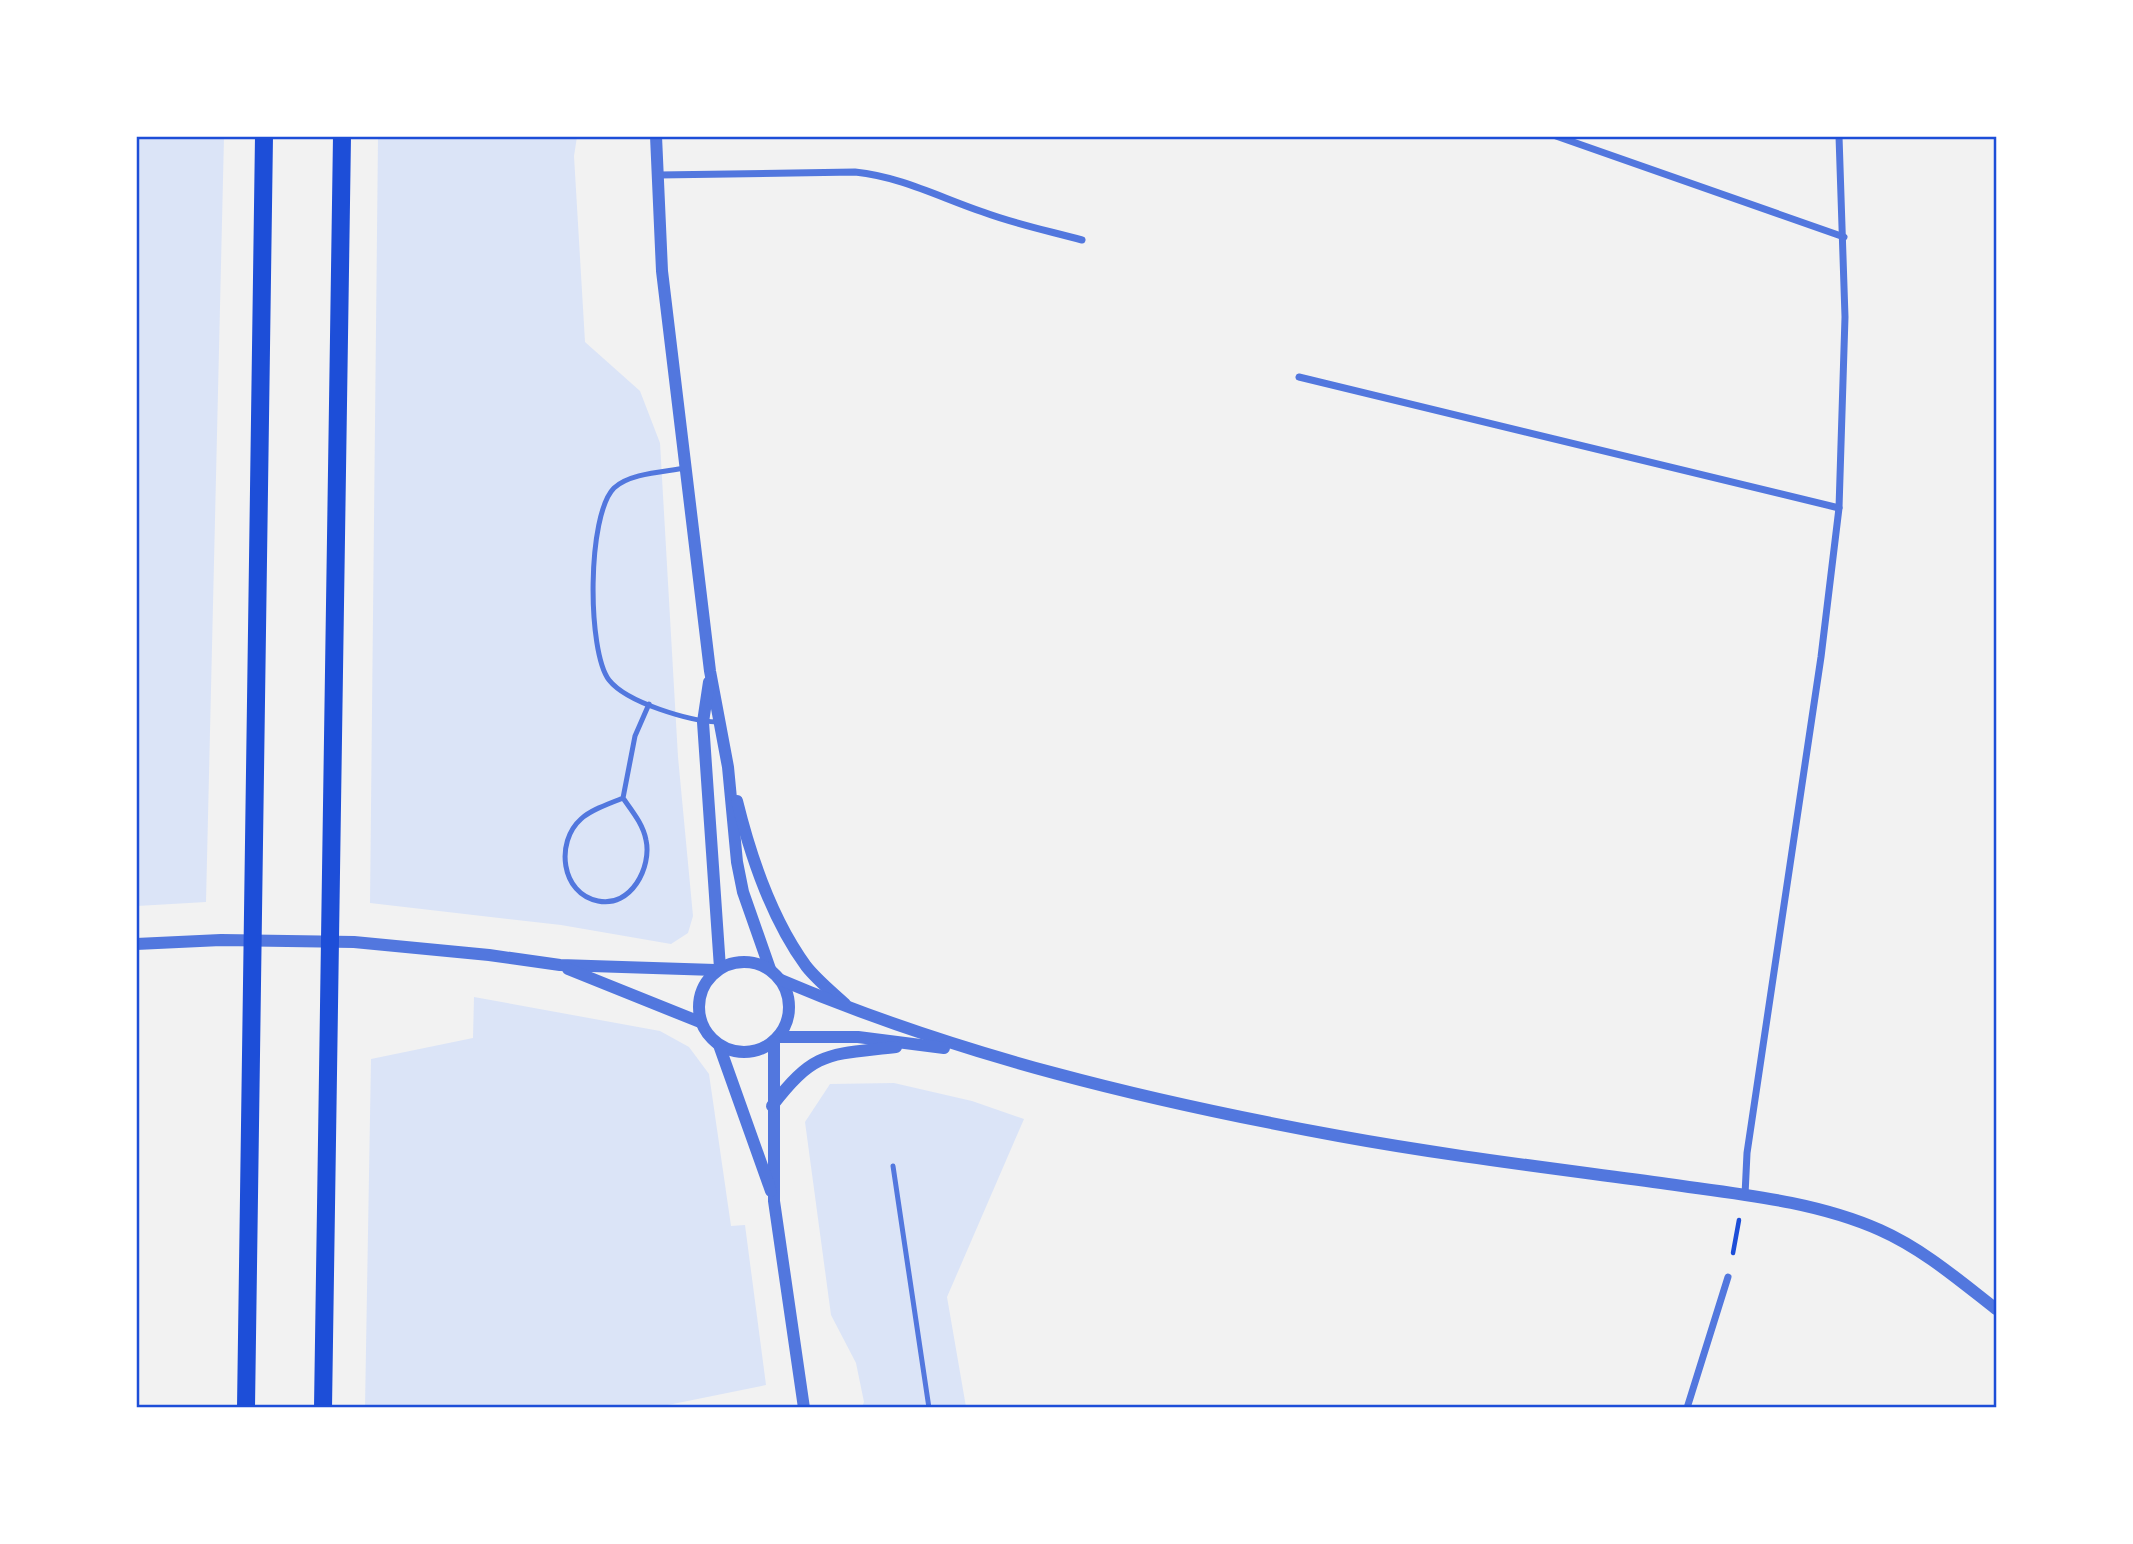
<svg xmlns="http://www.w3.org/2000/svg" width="2133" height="1544" viewBox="0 0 2133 1544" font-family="Inter,sans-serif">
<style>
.green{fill:#dbe4f7}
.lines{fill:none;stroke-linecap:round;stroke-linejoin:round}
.path{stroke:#1d4ed8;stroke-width:4.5}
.service{stroke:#5277de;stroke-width:5}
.minor{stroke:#5277de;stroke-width:7}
.tertiary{stroke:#5277de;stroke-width:12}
.primary{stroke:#1d4ed8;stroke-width:18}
.neatline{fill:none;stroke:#1d4ed8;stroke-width:2.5}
</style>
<rect width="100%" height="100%" fill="#f2f2f2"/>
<g class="green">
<polygon points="137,136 224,137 206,902 137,906"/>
<polygon points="378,137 577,137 574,156 585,342 640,391 660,443 678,757 693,916 688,933 671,944 561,925 370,903"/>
<polygon points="474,997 660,1031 689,1047 709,1074 731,1226 745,1225 766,1385 658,1407 365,1407 371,1059 473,1038"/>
<polygon points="894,1083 972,1101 1024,1119 947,1297 966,1407 862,1407 864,1402 856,1363 831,1315 805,1122 830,1084"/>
</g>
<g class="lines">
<polyline class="path" points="1733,1253 1739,1220"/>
<g class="service">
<path d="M685 468C664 472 630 473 614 488 587 515 587 651 609 680 627 703 690 721 717 722"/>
<path d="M623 798C609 804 592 809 581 819 555 842 561 894 598 901 631 908 652 867 646 840 643 824 632 811 623 798L635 736 649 704"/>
<polyline points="893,1166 929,1408"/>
</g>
<g class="minor">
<polyline points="1556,136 1844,237"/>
<path d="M659 175 855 172C902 177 939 197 983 212 1015 224 1049 231 1082 240"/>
<polyline points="1299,377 1839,508"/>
<polyline points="1745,1195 1747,1153 1821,657 1839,508 1845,317 1839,136"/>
<polyline points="1687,1408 1728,1277"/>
</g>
<g class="tertiary">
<polyline points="656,136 662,271 710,671 728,767 737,862 743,892 770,969"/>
<polyline points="709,682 703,722 720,968"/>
<path d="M737 801C751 858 771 918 806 966 817 980 832 992 845 1004"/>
<polyline points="136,944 221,940 354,942 489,955 560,965 715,970"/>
<circle cx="744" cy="1007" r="45"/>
<polyline points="568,969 700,1022"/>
<path d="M781 980C960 1056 1148 1101 1339 1136 1448 1156 1559 1169 1668 1184 1738 1194 1815 1201 1880 1230 1923 1249 1960 1281 1996 1309"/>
<polyline points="778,1037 858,1037 944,1048"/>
<polyline points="774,1042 774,1201 804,1408"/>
<polyline points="719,1045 771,1191"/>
<path d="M772 1106C815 1050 828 1055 896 1047"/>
</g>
<g class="primary">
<polyline points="246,1408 264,136"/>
<polyline points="323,1408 342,136"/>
</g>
</g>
<rect width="2133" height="1544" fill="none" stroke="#ffffff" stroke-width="276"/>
<rect x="138" y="138" width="1857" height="1268" class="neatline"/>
</svg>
